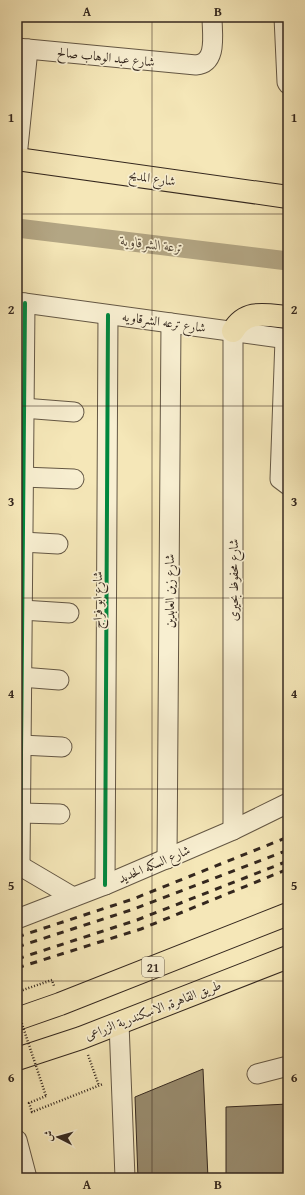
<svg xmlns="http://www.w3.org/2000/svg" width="305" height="1195" viewBox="0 0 305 1195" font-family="'Gentium Book Plus',Amiri,serif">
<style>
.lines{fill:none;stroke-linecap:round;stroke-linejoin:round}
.canal{stroke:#b3a684;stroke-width:19}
.building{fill:#988b6e;stroke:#34271e}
.minor-casing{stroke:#645744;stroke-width:21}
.major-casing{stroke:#34271e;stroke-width:24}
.highway-casing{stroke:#34271e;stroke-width:24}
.path{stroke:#34271e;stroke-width:2.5;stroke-dasharray:1 2;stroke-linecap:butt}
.minor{stroke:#f8efd1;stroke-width:19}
.major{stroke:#f5e7b8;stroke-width:22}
.highway{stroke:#f5e7b8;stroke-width:22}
.rail{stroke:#34271e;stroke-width:3;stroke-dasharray:7 7;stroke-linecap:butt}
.path-bridge{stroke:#34271e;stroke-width:2.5;stroke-dasharray:1 2;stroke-linecap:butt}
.cycleway-casing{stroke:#f8efd1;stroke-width:6}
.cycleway{stroke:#00873e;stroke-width:4}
.grid{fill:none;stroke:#34271e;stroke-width:1;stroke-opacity:0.55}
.labels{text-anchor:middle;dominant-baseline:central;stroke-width:3.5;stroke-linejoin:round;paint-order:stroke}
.shield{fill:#f8efd1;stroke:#6f6354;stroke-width:1}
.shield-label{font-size:12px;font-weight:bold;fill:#34271e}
.street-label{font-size:13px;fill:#34271e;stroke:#f8efd1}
.water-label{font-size:14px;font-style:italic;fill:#5a4d3d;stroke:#f8efd1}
.neatline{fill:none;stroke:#34271e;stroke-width:1.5}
.grid-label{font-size:13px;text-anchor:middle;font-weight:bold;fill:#34271e}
</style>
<rect width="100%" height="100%" fill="#f5e7b8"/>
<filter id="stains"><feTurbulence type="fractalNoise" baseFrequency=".005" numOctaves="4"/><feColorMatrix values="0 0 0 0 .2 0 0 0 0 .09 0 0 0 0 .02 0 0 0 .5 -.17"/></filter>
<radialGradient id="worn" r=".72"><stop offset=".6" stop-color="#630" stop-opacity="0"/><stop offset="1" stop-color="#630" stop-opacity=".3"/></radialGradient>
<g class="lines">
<polyline class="canal" points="17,228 288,261"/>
</g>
<g class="building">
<polygon points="203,1069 208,1178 138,1178 135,1097"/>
<polygon points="288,1104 288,1178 226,1178 226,1107"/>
</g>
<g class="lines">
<g class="minor-casing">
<g id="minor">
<polyline points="284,17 287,82 288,84"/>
<path d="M17 48 196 65C218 63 212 34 212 17"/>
<polyline points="17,157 28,49"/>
<polyline points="17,302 288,339"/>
<polyline points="233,331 233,830"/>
<polyline points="285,339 280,479 288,485"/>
<polyline points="23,408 74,412"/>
<polyline points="23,477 74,479"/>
<polyline points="22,542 58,544"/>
<polyline points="22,610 69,613"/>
<polyline points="21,677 59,680"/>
<polyline points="21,745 62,747"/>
<polyline points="20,813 60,814"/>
<polyline points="167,859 171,323"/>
<polyline points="17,864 73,897"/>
<polyline points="20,866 25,303"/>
<polyline points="105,885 108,315"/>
<polyline points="17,919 105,885 233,830 288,803"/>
<polyline points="119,1023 125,1178"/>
<polyline points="257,1074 288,1066"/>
<polyline points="17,1140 27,1178"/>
</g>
</g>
<g class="major-casing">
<polyline id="major" points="17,159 288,197"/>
</g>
<g class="highway-casing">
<g id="highway">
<path d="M233 331C246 309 266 315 288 317"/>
<polyline points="17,1019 60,1004 288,914"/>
<polyline points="17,1059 81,1038 288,957"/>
</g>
</g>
<g class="path">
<polyline points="17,992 52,980 54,986"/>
<polyline points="88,1055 99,1086"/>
<polyline points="46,1096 29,1103 32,1112 103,1084"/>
</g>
<use href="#minor" class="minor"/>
<use href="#major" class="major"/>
<use href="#highway" class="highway"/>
<g class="rail">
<polyline points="17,937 133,899 288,837"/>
<polyline points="17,947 134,909 288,850"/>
<polyline points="17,959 137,920 288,861"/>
<polyline points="17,968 141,929 288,869"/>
</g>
<polyline class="path-bridge" points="17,1009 46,1096"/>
<g class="cycleway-casing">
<g id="cycleway">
<polyline points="20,866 25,303"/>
<polyline points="105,885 108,315"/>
</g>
</g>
<use href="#cycleway" class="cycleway"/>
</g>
<path class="grid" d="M152 17V1178M17 214H288M17 406H288M17 598H288M17 789H288M17 981H288"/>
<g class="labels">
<rect class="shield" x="142" y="957" width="22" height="20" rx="3"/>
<g class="shield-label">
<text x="153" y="967">21</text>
</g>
<g class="street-label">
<text transform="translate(106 57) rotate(6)">شارع عبد الوهاب صالح</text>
<text transform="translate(152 178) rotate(8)">شارع المديح</text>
<text transform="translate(164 322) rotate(8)">شارع ترعه الشرقاويه</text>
<text transform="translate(233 580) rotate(-90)">شارع محفوظ بحيرى</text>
<text transform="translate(169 591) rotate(-90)">شارع زين العابدين</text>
<text transform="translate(97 600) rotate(-90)">شارع ابو فراج</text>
<text transform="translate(154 864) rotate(-23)">شارع السكه الحديد</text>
<text transform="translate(153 1010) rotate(-21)">طريق القاهرة, الاسكندرية الزراعى</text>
</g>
<g class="water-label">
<text transform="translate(152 244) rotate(7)">ترعة الشرقاوية</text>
</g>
</g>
<rect width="305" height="1195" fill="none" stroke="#f5e7b8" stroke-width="44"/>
<g transform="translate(58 1137) rotate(276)" stroke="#f8efd1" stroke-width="3" paint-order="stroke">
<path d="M0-3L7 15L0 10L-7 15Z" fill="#34271e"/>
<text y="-6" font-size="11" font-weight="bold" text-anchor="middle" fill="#34271e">ش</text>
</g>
<rect x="22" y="22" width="261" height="1151" class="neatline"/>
<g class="grid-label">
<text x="87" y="16">A</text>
<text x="218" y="16">B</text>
<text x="11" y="122">1</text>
<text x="294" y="122">1</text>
<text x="11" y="314">2</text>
<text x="294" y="314">2</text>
<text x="11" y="506">3</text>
<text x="294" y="506">3</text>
<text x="11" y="698">4</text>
<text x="294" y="698">4</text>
<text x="11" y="890">5</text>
<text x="294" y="890">5</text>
<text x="11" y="1082">6</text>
<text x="294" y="1082">6</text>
<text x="87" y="1189">A</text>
<text x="218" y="1189">B</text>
</g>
<rect width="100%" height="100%" filter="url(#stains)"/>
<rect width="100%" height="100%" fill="url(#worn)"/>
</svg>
